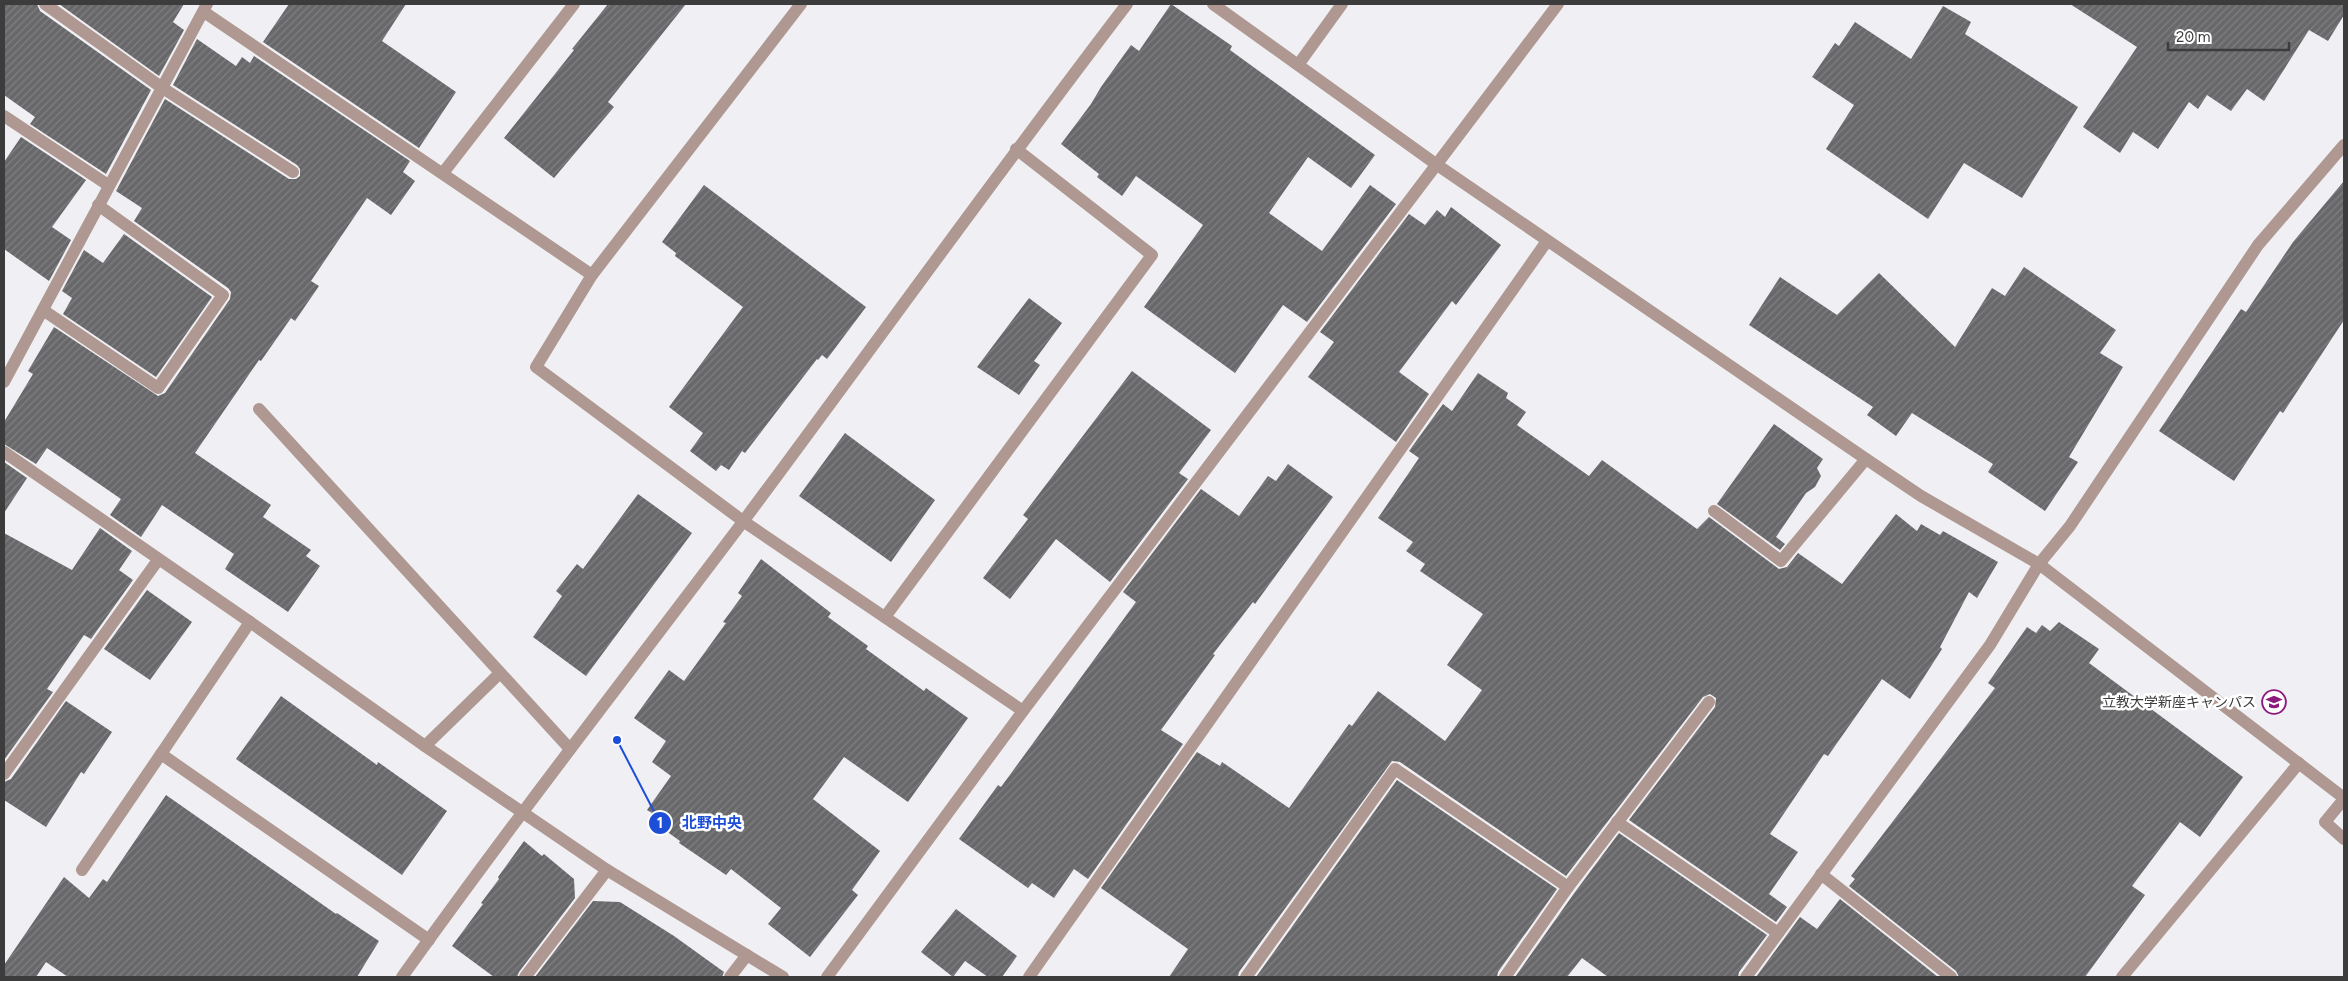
<svg xmlns="http://www.w3.org/2000/svg" width="2348" height="981" viewBox="0 0 2348 981" font-family="Figtree,'Noto Sans JP',sans-serif">
<style>
.building{fill:url(#building-hatch)}
.lines{fill:none;stroke-linecap:round;stroke-linejoin:round}
.minor{stroke:#ae9891;stroke-width:12}
.labels{text-anchor:middle;dominant-baseline:central;stroke-width:5;stroke-linejoin:round;paint-order:stroke}
.poi-label{font-size:14px;fill:#3c3c3d;stroke:#fff;text-anchor:end}
.leader{fill:none;stroke:#1d4ed8;stroke-width:2}
.callout-dot{fill:#1d4ed8;stroke:#fff;stroke-width:2}
.mark-label{font-size:15px;text-anchor:middle;font-weight:bold;fill:#fff}
.callout-label{font-size:15px;text-anchor:middle;font-weight:bold;fill:#1d4ed8;stroke:#fff;stroke-width:5;stroke-linejoin:round;paint-order:stroke}
</style>
<defs>
<pattern id="building-hatch" width="6" height="6" patternUnits="userSpaceOnUse" patternTransform="scale(1.25)"><rect width="6" height="6" fill="#68676a"/><path d="M-1 1l2-2M0 6l6-6M5 7l2-2" fill="none" stroke="#7f7e81"/></pattern>
</defs>
<rect width="100%" height="100%" fill="#f0f0f4"/>
<g class="building">
<polygon points="4,4 37,4 40,11 151,90 106,174 30,124 35,117 4,95"/>
<polygon points="59,4 184,4 173,22 184,30 159,76"/>
<polygon points="289,4 406,4 382,41 456,92 419,148 263,42"/>
<polygon points="608,4 686,4 608,102 614,107 554,178 504,138 574,50 572,49"/>
<polygon points="1171,4 1232,46 1230,50 1375,155 1351,188 1308,157 1269,213 1322,251 1370,185 1396,204 1307,322 1283,305 1235,373 1144,307 1203,225 1136,176 1122,196 1097,177 1099,174 1061,144 1091,104 1101,87 1131,45 1139,51"/>
<polygon points="2070,4 2344,4 2344,15 2328,41 2309,30 2264,101 2247,89 2231,111 2207,95 2198,109 2189,102 2158,149 2133,132 2120,153 2083,127 2137,47"/>
<polygon points="1943,6 1971,22 1965,34 2078,107 2022,198 1964,163 1928,219 1826,149 1854,105 1812,77 1835,43 1839,46 1855,22 1911,59"/>
<polygon points="197,39 236,66 242,57 250,63 254,56 410,161 403,172 415,181 391,215 367,198 311,281 319,286 295,321 291,318 261,361 259,360 195,453 271,505 263,517 311,550 306,556 320,566 288,612 225,569 234,554 162,505 141,537 110,515 121,499 47,448 36,464 4,444 4,422 33,374 28,371 54,327 158,396 165,393 230,299 231,292 228,288 134,221 142,208 116,191 165,99 289,179 296,179 300,176 300,169 297,165 173,85"/>
<polygon points="21,137 86,180 52,227 71,240 49,281 4,249 4,162"/>
<polygon points="2344,181 2344,320 2283,413 2280,411 2234,481 2159,431 2241,309 2246,312 2293,242"/>
<polygon points="704,185 866,307 827,359 822,355 818,360 817,359 745,453 742,451 729,470 721,465 716,471 690,451 703,433 669,407 743,307 675,256 676,253 662,242"/>
<polygon points="1451,207 1501,245 1456,305 1452,301 1399,372 1429,394 1396,442 1308,377 1334,342 1320,332 1409,214 1425,225 1437,210 1445,217"/>
<polygon points="124,234 212,297 156,377 63,314 72,298 62,291 84,250 103,263"/>
<polygon points="2024,267 2116,330 2100,353 2123,367 2069,457 2078,462 2045,511 1988,472 1993,464 1912,413 1896,436 1867,415 1873,407 1749,325 1780,277 1837,315 1879,273 1955,347 1992,288 2005,296"/>
<polygon points="1029,298 1062,323 1034,361 1040,365 1019,395 977,367"/>
<polygon points="1132,371 1211,430 1179,473 1188,479 1110,582 1056,539 1010,599 983,578 1028,519 1023,515"/>
<polygon points="1478,373 1508,393 1506,398 1526,412 1517,425 1589,476 1602,460 1697,529 1709,517 1779,569 1787,567 1798,553 1842,584 1896,514 1917,531 1921,524 1940,535 1943,531 1998,562 1977,598 1969,592 1940,647 1942,649 1910,699 1882,679 1828,756 1824,754 1770,834 1798,852 1769,894 1787,907 1776,922 1629,820 1715,707 1716,698 1710,694 1703,697 1566,876 1400,762 1392,761 1239,972 1238,977 1169,977 1188,949 1101,888 1197,752 1220,766 1222,762 1289,808 1349,724 1352,726 1378,691 1445,741 1482,690 1447,665 1483,614 1420,571 1425,564 1406,551 1413,542 1378,518 1419,458 1409,451 1443,404 1452,411"/>
<polygon points="1774,424 1823,459 1817,468 1821,476 1815,487 1806,493 1776,537 1785,544 1780,550 1717,504"/>
<polygon points="845,433 935,500 891,562 799,496"/>
<polygon points="4,462 27,478 4,513"/>
<polygon points="1288,464 1333,497 1255,604 1253,602 1213,654 1215,655 1161,730 1183,744 1088,879 1074,869 1054,898 1032,883 1028,888 959,839 998,785 1001,787 1136,602 1123,592 1201,489 1239,516 1268,476 1276,481"/>
<polygon points="638,494 692,533 586,676 533,637 562,596 556,591 577,564 583,569"/>
<polygon points="100,528 132,551 119,570 133,580 91,639 84,635 47,689 53,692 4,760 4,533 72,570"/>
<polygon points="761,559 831,613 828,617 868,646 866,649 924,691 926,688 968,718 908,802 844,757 813,799 880,851 852,890 858,895 810,957 768,924 781,908 731,869 726,875 679,843 680,841 648,818 652,813 647,810 671,776 652,762 666,741 634,718 669,670 684,681 726,623 723,622 742,596 738,593"/>
<polygon points="147,590 192,622 150,680 104,649"/>
<polygon points="2059,622 2099,649 2089,663 2243,777 2200,837 2180,822 2132,886 2145,895 2085,977 1959,977 1956,971 1849,886 1855,879 1851,876 1995,688 1988,683 2027,627 2036,633 2042,625 2050,631"/>
<polygon points="281,696 377,765 378,762 447,811 402,875 236,759"/>
<polygon points="66,701 112,732 84,774 81,772 46,827 4,800 4,782 11,779"/>
<polygon points="1397,780 1557,889 1498,972 1497,977 1256,977"/>
<polygon points="166,795 336,914 337,913 379,941 357,977 68,977 46,962 36,977 4,977 4,965 64,877 89,898 103,879 107,882"/>
<polygon points="1619,833 1767,935 1739,972 1738,977 1608,977 1582,958 1567,977 1515,977 1575,892"/>
<polygon points="524,841 542,856 544,854 574,879 575,898 519,972 517,977 494,977 452,946 483,904 481,903 499,879 498,877"/>
<polygon points="1840,899 1938,977 1756,977 1800,917 1817,929"/>
<polygon points="593,901 620,902 674,936 724,972 722,977 535,977"/>
<polygon points="956,909 1017,956 1002,977 988,977 965,961 953,977 921,952"/>
</g>
<g class="lines">
<g class="minor">
<polyline points="45,4 161,87 293,172"/>
<polyline points="801,4 592,275 536,367 743,521 1023,711"/>
<polyline points="1213,4 1436,164 1866,459 1921,496 2039,564 2344,798"/>
<polyline points="204,12 592,275"/>
<polyline points="1298,65 1342,4"/>
<polyline points="4,116 108,185"/>
<polyline points="443,173 574,4"/>
<polyline points="43,310 158,388 223,295 98,205"/>
<polyline points="4,382 207,4"/>
<polyline points="259,409 570,749"/>
<polyline points="4,452 250,622 425,746 607,870 783,977"/>
<polyline points="1714,511 1781,561 1866,459"/>
<polyline points="885,617 1152,255 1016,149"/>
<polyline points="250,622 161,754 429,940"/>
<polyline points="425,746 500,673"/>
<polyline points="4,774 158,560"/>
<polyline points="2344,799 2325,822 2344,839"/>
<polyline points="1617,822 1778,933"/>
<polyline points="82,870 161,754"/>
<polyline points="1821,874 1951,977"/>
<path d="M402 977C512 823 628 674 742 523 871 350 996 175 1127 4"/>
<polyline points="525,977 607,870"/>
<polyline points="730,977 747,955"/>
<polyline points="827,977 1023,711 1558,4"/>
<polyline points="1029,977 1547,241"/>
<polyline points="1246,977 1395,769 1568,887"/>
<polyline points="1505,977 1568,887 1709,702"/>
<polyline points="1746,977 1990,645 2039,564 2070,526 2258,245 2344,145"/>
<polyline points="2122,977 2299,763"/>
</g>
</g>
<defs>
<g id="university-ring" transform="scale(1.25)"><circle r="9.5" fill="#fff" stroke="#8c1a7c" stroke-width="1.5"/><path d="M0-5L7-2L0 1L-7-2ZM-4 1L0 2.5L4 1V4Q0 6-4 4Z" fill="#8c1a7c"/></g>
</defs>
<g fill-rule="evenodd">
<use href="#university-ring" x="2274" y="702"/>
</g>
<g class="labels">
<g class="poi-label">
<text x="2256" y="702">立教大学新座キャンパス</text>
</g>
</g>
<path class="leader" d="M617 740L660 823"/>
<g class="callout-dot">
<circle cx="617" cy="740" r="5"/>
<circle cx="660" cy="823" r="12"/>
</g>
<g class="mark-label">
<text x="660" y="828">1</text>
</g>
<g class="callout-label">
<text x="712" y="828">北野中央</text>
</g>
<rect width="2348" height="981" fill="none" stroke="#3c3c3d" stroke-width="10"/>
<path d="M2168 42v8h121v-8" fill="none" stroke="#3c3c3d" stroke-width="2.5"/>
<text x="2176" y="42" font-size="15" fill="#3c3c3d" stroke="#ffffff" stroke-width="4" paint-order="stroke">20 m</text>
</svg>
